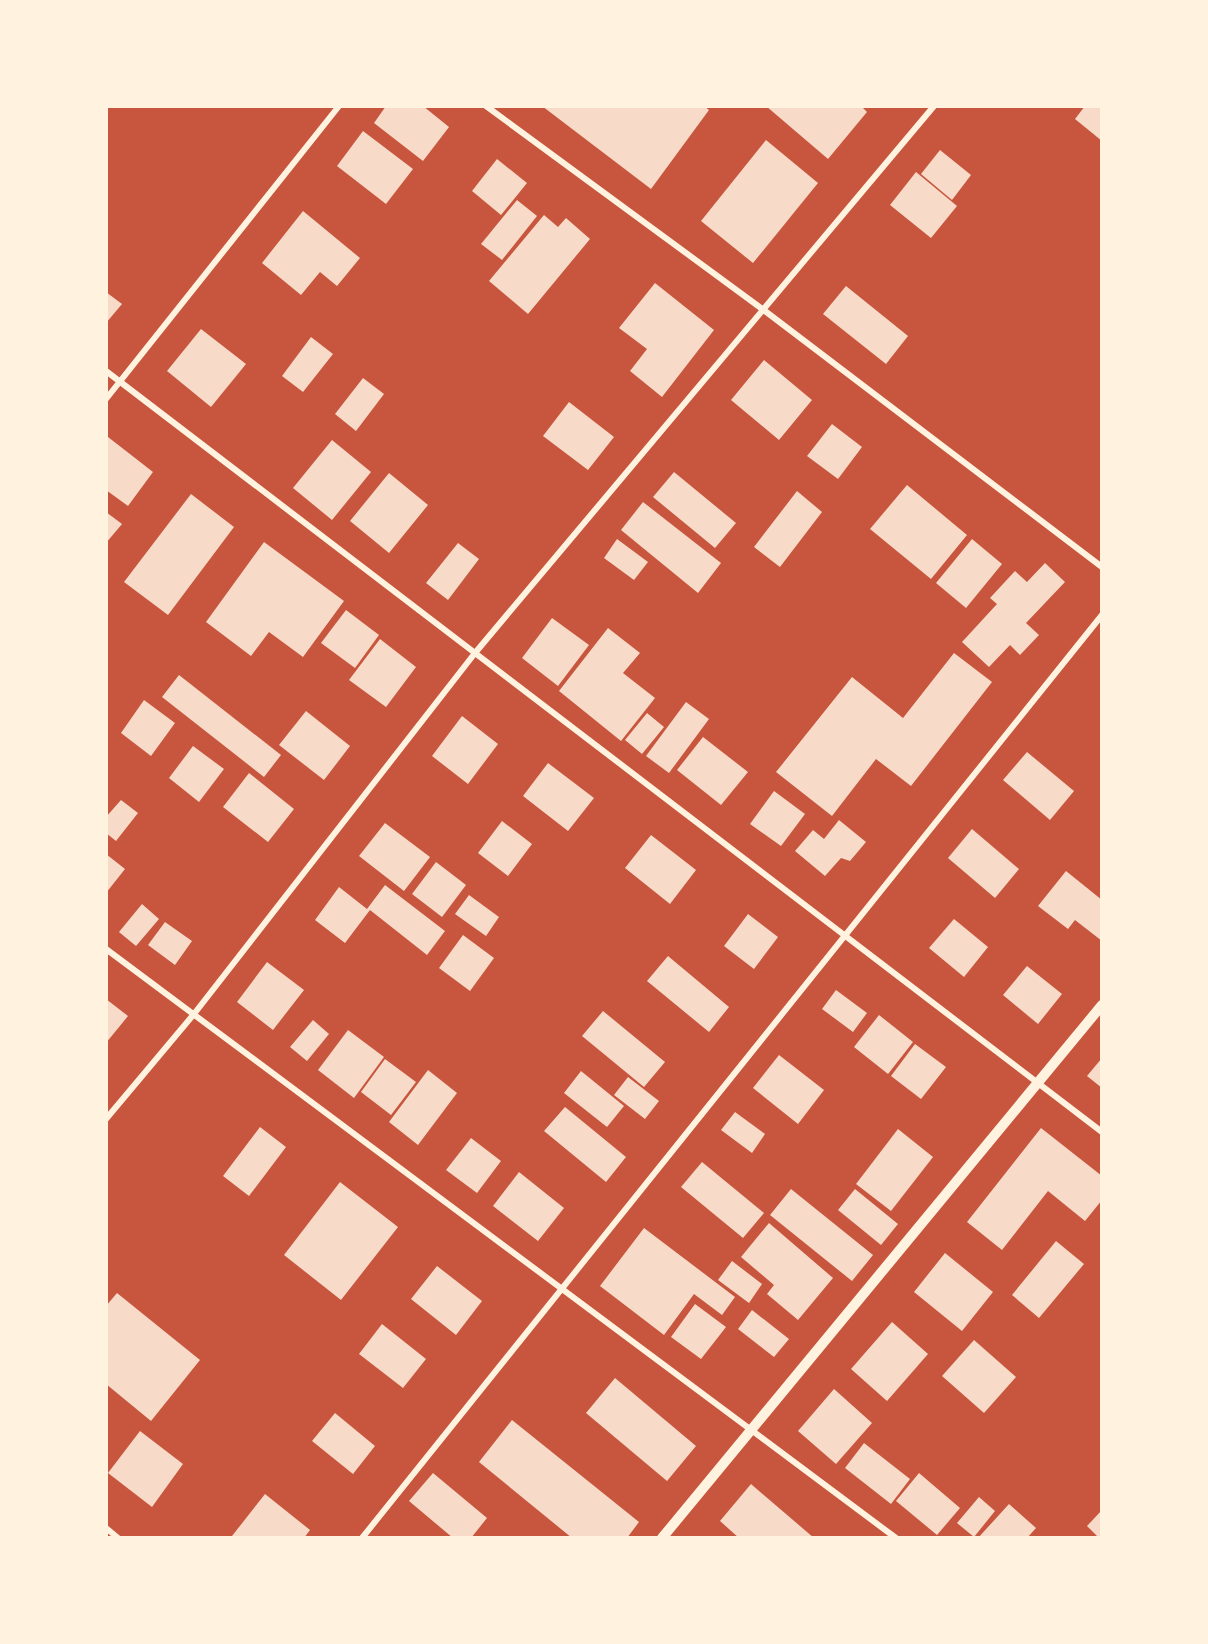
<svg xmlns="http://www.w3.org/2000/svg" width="1208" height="1644" viewBox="0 0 1208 1644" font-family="'DejaVu Sans',sans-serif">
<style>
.building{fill:#f7dbc8}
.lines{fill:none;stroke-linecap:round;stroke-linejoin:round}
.minor{stroke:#fff3e0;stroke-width:6}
.tertiary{stroke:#fff3e0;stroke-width:10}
</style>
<rect width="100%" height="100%" fill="#c8553d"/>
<g class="building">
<polygon points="386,106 423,106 449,127 423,161 374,123"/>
<polygon points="542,106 704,106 709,110 651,189"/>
<polygon points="766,106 861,106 867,112 828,159"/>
<polygon points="1085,106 1102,106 1102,141 1075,119"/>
<polygon points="363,131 413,169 386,204 337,166"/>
<polygon points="766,140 818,183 753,263 701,221"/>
<polygon points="940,150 971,175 952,200 921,174"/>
<polygon points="497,159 527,183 501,215 472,191"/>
<polygon points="916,172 957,206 931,238 890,205"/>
<polygon points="517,200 537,216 502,260 481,244"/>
<polygon points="303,211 360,258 337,286 320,272 301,295 262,263"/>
<polygon points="544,215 558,227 566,218 590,239 528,314 489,281"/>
<polygon points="655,283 714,330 662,397 630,371 647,349 619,328"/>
<polygon points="846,286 908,336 886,364 823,314"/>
<polygon points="106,292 122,304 106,323"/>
<polygon points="201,329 246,364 211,407 167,371"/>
<polygon points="311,337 333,354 303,392 282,376"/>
<polygon points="764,360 812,400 779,440 731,400"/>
<polygon points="363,378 384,394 356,431 335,414"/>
<polygon points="569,402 614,437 588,470 543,436"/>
<polygon points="832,424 862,447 838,479 807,456"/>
<polygon points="108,437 153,472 128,506 106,490"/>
<polygon points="332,440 371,472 332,520 293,488"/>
<polygon points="674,472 736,523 715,548 653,497"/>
<polygon points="389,473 428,505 389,553 350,521"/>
<polygon points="907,485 967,535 931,579 870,529"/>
<polygon points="797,491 822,512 780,567 754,547"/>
<polygon points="191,494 234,527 168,615 124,582"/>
<polygon points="643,502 721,563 698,593 621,530"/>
<polygon points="106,512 122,524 106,543"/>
<polygon points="617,539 648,562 634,580 604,558"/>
<polygon points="972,539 1002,564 966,608 936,583"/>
<polygon points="264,542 344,601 303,657 269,632 251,656 206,622"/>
<polygon points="458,543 479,559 448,600 426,583"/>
<polygon points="1045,563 1065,582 1026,623 1039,635 1020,655 1010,645 989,667 962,642 997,604 990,598 1015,571 1027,582"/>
<polygon points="346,610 379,635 355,668 321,643"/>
<polygon points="552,618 589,645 558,686 522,658"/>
<polygon points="608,628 640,653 623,673 655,698 621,741 559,691"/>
<polygon points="380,639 416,667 386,707 349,680"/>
<polygon points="954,653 992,682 911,786 876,759 832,816 776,772 852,677 903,718"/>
<polygon points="179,675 281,755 264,777 162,697"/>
<polygon points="144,700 175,723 151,756 121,733"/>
<polygon points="686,702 709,719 669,773 646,756"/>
<polygon points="306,711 350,746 324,780 279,745"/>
<polygon points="647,713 664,727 642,754 625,740"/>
<polygon points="462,716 498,744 468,784 432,756"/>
<polygon points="703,737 748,772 721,805 677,770"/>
<polygon points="193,746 224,769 199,802 169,778"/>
<polygon points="1027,752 1074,791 1050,820 1003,780"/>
<polygon points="548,763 594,798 568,831 523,796"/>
<polygon points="249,773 294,809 268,842 223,807"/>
<polygon points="774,791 805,814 781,846 750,824"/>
<polygon points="121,800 138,813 116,841 106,833 106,817"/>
<polygon points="839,820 866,842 850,861 841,858 825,876 795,851 813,830 824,839"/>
<polygon points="502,821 532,844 508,876 478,853"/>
<polygon points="385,823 430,857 404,891 359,856"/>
<polygon points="972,829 1019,869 995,898 948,858"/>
<polygon points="651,835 696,870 670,904 625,868"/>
<polygon points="106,854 125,869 106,893"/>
<polygon points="436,862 466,885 442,917 412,894"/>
<polygon points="1066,871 1102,900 1102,941 1075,920 1068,929 1038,906"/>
<polygon points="385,885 445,931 427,955 370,910 345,943 315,920 339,887 367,909"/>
<polygon points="469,895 499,917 486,936 455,914"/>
<polygon points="142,904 159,919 136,946 119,932"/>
<polygon points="748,914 778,937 754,969 724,946"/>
<polygon points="954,919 988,947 964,977 929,948"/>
<polygon points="165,922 192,941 175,965 148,945"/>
<polygon points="463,935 494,958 470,991 439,968"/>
<polygon points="668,956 729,1007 709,1032 647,981"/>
<polygon points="267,962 304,990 273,1030 237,1002"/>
<polygon points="1027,966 1062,994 1038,1024 1003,995"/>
<polygon points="836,990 867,1013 853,1032 822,1009"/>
<polygon points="106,999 128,1016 106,1043"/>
<polygon points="603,1011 665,1062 644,1087 582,1036"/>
<polygon points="879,1015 913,1042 888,1074 854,1047"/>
<polygon points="313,1020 329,1034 307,1061 290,1047"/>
<polygon points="348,1030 384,1057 354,1098 318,1070"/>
<polygon points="915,1044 946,1067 921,1099 891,1076"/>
<polygon points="779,1055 824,1090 798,1124 753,1088"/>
<polygon points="1102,1058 1102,1088 1087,1076"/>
<polygon points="385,1059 416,1082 391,1115 361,1092"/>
<polygon points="428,1070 457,1093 418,1145 389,1122"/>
<polygon points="581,1071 624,1106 607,1127 564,1093"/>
<polygon points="628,1077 659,1101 645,1119 614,1095"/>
<polygon points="565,1107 626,1157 606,1182 544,1131"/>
<polygon points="735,1112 765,1134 752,1153 721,1130"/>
<polygon points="260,1127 286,1147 249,1196 223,1176"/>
<polygon points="1041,1128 1102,1176 1102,1200 1085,1221 1048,1191 1002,1250 967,1222"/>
<polygon points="898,1129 933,1157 891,1211 856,1184"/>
<polygon points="471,1138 501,1161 477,1193 446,1170"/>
<polygon points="702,1162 764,1213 743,1238 681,1187"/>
<polygon points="519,1172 564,1208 538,1241 493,1206"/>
<polygon points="340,1182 398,1227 341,1300 284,1255"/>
<polygon points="791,1189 873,1255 852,1281 770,1215"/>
<polygon points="855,1189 898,1224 881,1245 838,1210"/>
<polygon points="769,1223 833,1278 798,1320 767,1294 774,1285 741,1257"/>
<polygon points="644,1228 735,1297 722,1315 694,1294 664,1335 600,1286"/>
<polygon points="1056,1241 1084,1264 1039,1318 1012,1295"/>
<polygon points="945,1253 993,1292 962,1331 914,1292"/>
<polygon points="732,1261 762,1284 749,1303 718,1280"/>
<polygon points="437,1266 482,1301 456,1335 411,1299"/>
<polygon points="117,1293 200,1360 151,1421 106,1384 106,1306"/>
<polygon points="695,1304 726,1327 701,1359 671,1337"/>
<polygon points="752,1310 789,1339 774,1357 738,1329"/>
<polygon points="892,1322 928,1354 887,1401 851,1369"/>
<polygon points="382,1324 426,1359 403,1388 359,1354"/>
<polygon points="974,1340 1016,1377 984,1413 942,1376"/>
<polygon points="615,1378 696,1446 667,1481 586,1413"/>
<polygon points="834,1389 872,1423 836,1464 798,1431"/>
<polygon points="335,1413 375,1446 353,1474 312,1441"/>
<polygon points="512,1420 639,1522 627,1538 572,1538 479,1462"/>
<polygon points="140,1431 183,1464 152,1507 108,1473"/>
<polygon points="864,1443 910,1479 891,1504 845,1468"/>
<polygon points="433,1473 487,1518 471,1538 453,1538 409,1501"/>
<polygon points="919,1473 960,1508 937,1535 896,1501"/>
<polygon points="751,1484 814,1538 739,1538 720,1521"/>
<polygon points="265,1494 310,1530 304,1538 232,1536"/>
<polygon points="979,1497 995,1511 974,1537 957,1523"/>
<polygon points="1009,1504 1036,1528 1027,1538 978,1538"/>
<polygon points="1102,1510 1102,1538 1099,1538 1087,1526"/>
</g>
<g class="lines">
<g class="minor">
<polyline points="486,106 765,311 1102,567"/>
<polyline points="106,371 1102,1132"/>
<polyline points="106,399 339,106"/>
<polyline points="106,949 896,1538"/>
<polyline points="106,1119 194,1014 475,653 934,106"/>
<polyline points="106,1528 118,1538"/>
<polyline points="362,1538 1102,615"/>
</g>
<polyline class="tertiary" points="662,1538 1102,1005"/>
</g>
<rect width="1208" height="1644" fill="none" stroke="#fff3e0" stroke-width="216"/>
</svg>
